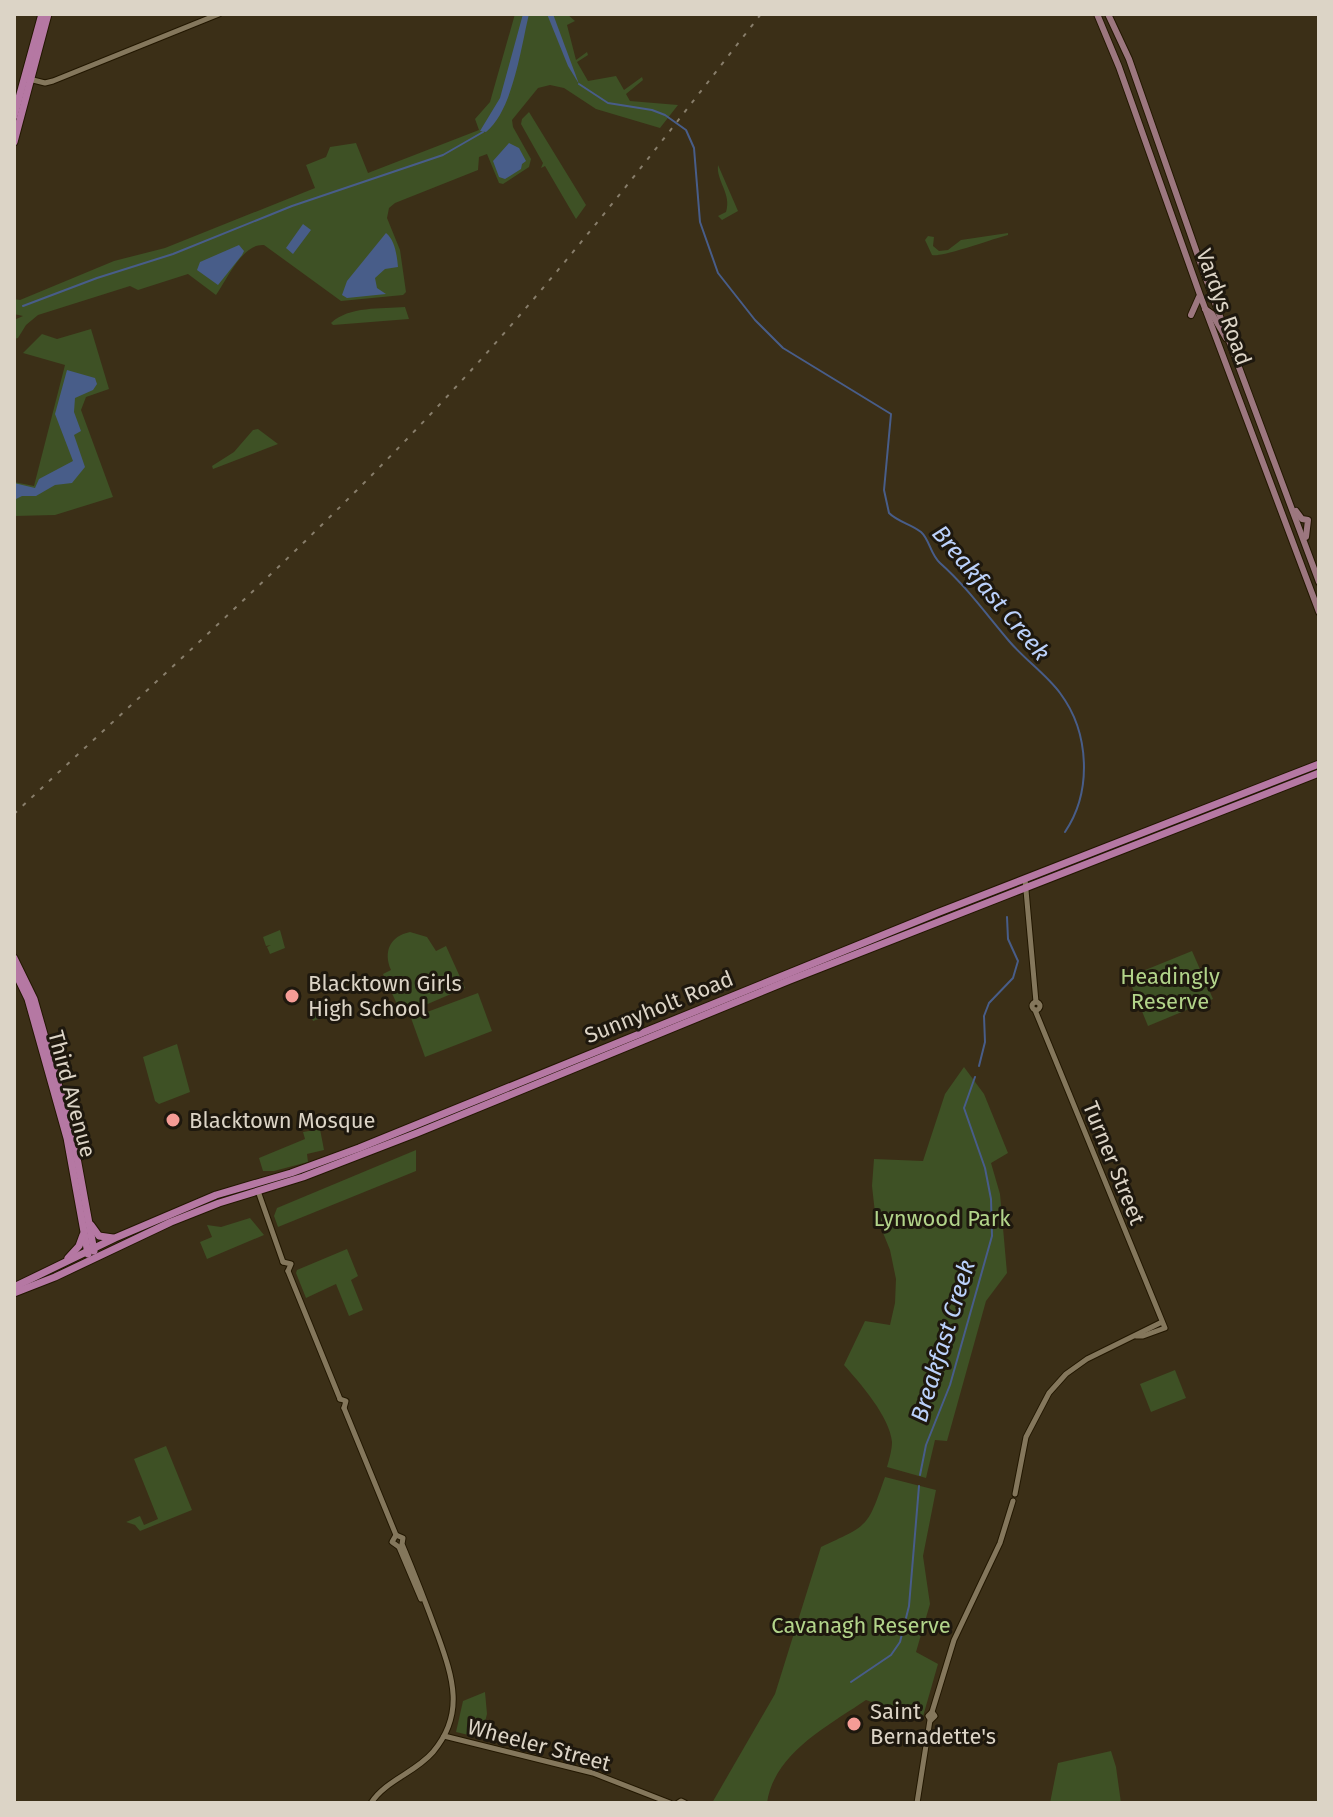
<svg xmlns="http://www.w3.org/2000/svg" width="1333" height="1817" viewBox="0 0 1333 1817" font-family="'Fira Sans',sans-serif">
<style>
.green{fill:#3e5125}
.water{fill:#485d89}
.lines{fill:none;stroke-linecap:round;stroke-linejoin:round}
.stream{stroke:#485d89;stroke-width:2}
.tertiary-casing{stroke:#221701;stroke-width:7}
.secondary-casing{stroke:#221701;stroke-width:8}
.primary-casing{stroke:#221701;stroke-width:9}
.tertiary{stroke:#84775c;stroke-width:5}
.secondary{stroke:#9c777f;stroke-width:6}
.primary{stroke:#b578a3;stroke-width:7}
.rail{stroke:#887e6b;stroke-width:2;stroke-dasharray:4 8;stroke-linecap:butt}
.poi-dot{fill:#f59c96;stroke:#1e180e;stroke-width:3}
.labels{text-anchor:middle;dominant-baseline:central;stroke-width:6;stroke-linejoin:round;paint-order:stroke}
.street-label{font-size:22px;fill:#dcd4c6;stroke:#1e180e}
.park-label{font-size:22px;fill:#b2d48a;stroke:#1e180e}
.poi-label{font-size:22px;fill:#dcd4c6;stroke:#1e180e;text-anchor:start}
.water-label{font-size:24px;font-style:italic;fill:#bbd1fb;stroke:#1e180e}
</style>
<rect width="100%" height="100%" fill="#3b2f17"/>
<g class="green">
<path d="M515 14H567L575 21 567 25 576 60 587 52 588 55 577 62 588 81 616 76 624 90 642 77 643 80 626 94 630 101 678 105 660 128 596 109 564 88 550 85 538 88 512 120 513 127 531 159 529 167 503 184 499 183 487 154 479 157 478 170 395 203 389 208 387 218 400 250 406 292 403 295 341 301 264 245C243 243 227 279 216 295L188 274 138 290 130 286 38 315 26 325 18 338 14 339V320L23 316 14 314V299L20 300 114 261 165 248 315 188 306 165 326 157 330 147 356 143 368 173 479 130 475 119 490 102Z"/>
<polygon points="529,112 586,205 576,219 545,166 541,168 543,163 521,124 522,119"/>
<path d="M718 165 738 211 722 220 718 216 726 212C732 194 716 181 718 165Z"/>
<path d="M1008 233V235C995 238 941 258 932 255L925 240 928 236 934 237 933 246 939 251 948 250 961 240Z"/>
<path d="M405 307 409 319 333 325 331 323C349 306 381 309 405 307Z"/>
<polygon points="91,329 109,389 86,397 81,410 113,497 55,515 14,516 14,482 34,486 65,365 23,353 42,334 57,339"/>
<polygon points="258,429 278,444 213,469 212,466 234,452 253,430"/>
<polygon points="280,930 285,948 270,954 267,947 271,945 266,946 263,937"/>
<path d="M410 932 427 937 436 951 446 946 465 988 402 1015 383 974 391 970C383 952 390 936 410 932Z"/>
<polygon points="1192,951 1213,999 1148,1026 1128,977"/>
<polygon points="478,993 492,1031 425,1057 411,1018"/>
<polygon points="324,998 330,1015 313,1021 307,1004"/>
<polygon points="177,1044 190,1092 159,1104 155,1101 143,1057"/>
<path d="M964 1067 984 1094 1008 1153 991 1163 1000 1194 1007 1273 986 1301 947 1441 935 1440 926 1478 887 1467C889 1460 892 1450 892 1442 890 1417 860 1383 844 1365L865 1321 890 1325 895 1303 896 1279 890 1250 875 1213 872 1186 874 1159 923 1161 945 1094Z"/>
<polygon points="320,1129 324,1150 307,1154 308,1162 274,1171 263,1171 259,1158 305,1139 303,1132"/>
<polygon points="416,1150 416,1171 278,1227 274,1216 277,1208"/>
<polygon points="250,1218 264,1235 207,1259 200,1242 212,1237 207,1225 221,1227"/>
<polygon points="347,1249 358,1276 351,1280 363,1310 349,1316 336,1284 306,1298 296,1273 297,1270"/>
<polygon points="1175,1370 1186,1398 1151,1412 1140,1384"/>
<polygon points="166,1446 192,1510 140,1531 135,1525 126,1522 140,1516 144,1525 158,1519 134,1459"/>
<path d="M885 1477 936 1490 923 1556 930 1604 916 1652 938 1664 922 1720 866 1700C828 1726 774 1753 767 1803H712L775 1694 821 1547C870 1524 867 1528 885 1477Z"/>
<polygon points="485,1692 487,1714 481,1738 456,1732 463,1701"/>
<polygon points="1111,1751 1116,1767 1121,1803 1050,1803 1058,1763"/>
</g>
<g class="water">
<path d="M523 14H529C521 47 513 110 486 132L480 131 500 98Z"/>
<polygon points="547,14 553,14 579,84 568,66"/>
<polygon points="509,143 519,148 526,161 522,164 521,169 505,179 499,177 493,161"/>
<polygon points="303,224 311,230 293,254 286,248"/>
<path d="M386 233C395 240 397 256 398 267L385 269 375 278 377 288 386 294 347 298 342 295 347 281Z"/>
<polygon points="239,245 244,251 242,255 218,285 197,270 200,262"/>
<polygon points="67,370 95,378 97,384 93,390 75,398 74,412 81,431 74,435 85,467 72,483 55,485 36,496 22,496 14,500 14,483 35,488 39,479 73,461 55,414"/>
</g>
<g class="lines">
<g class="stream">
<path d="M579 84 608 103 652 110 665 115 686 130 694 148 700 222 718 273 755 320 783 348 891 414 884 490 889 513C898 522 911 524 921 532 930 540 930 554 940 563 966 586 986 614 1009 641 1024 659 1046 674 1060 693 1090 733 1092 792 1065 832"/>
<polyline points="23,306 97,278 173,254 292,206 443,155 483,132"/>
<polyline points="979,1066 985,1042 984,1016 989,1003 1013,978 1018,961 1008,939 1007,917"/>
<polyline points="920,1475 926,1445 950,1385 992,1236 991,1199 985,1168 964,1108 975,1077"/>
<polyline points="851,1682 891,1655 900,1642 909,1606 919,1486"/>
</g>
<g class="tertiary-casing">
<g id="tertiary">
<polyline points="29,79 45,83 53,81 219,14"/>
<polyline points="1025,879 1036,1002"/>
<circle cx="1036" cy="1006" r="4"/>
<polyline points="1035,1010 1165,1328 1143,1336 1136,1336"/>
<polyline points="258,1191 283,1262"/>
<polyline points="283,1262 291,1264 288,1271"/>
<polyline points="288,1271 340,1399"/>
<polyline points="340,1399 346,1401 344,1408"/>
<polyline points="344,1408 396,1535"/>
<polyline points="1015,1494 1026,1437 1049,1393 1066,1374 1087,1359 1162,1322"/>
<polyline points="396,1535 392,1542 399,1547"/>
<polyline points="399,1547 421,1599"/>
<polyline points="932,1712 954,1640 1000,1543 1013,1501"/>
<polygon points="932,1712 935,1716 931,1720 928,1716"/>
<polyline points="444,1736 593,1773 670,1803"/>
<path d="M371 1803C386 1780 415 1773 433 1752 465 1714 453 1678 438 1636 427 1606 415 1575 402 1544L403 1538 396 1535"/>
<polyline points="678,1803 681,1801 685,1803"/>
<polyline points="917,1803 930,1720"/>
</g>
</g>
<g class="secondary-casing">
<g id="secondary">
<polyline points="1097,14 1119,67 1200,295 1319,612"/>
<polyline points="1108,14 1129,59 1205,276 1319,582"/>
<polyline points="1205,309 1212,314 1226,338"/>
<polyline points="1191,315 1199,297"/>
<polyline points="1296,511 1302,519 1308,520 1306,537"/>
</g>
</g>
<g class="primary-casing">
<g id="primary">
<polyline points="14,116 42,14"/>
<polyline points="14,142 48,14"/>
<polyline points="14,958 34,999 73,1136 94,1251"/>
<polyline points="14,970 28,999 67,1138 88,1254"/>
<polyline points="91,1225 99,1236 113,1238"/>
<polyline points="68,1258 79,1246 83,1235"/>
<polyline points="14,1287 115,1238 216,1195 291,1173 359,1148 937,913 1319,764"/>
<polyline points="14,1293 55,1277 171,1222 219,1203 303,1177 417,1133 790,980 1319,773"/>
</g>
</g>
<use href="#tertiary" class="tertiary"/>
<use href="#secondary" class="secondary"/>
<use href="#primary" class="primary"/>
<path class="rail" d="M14 814C162 675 316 539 454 389 564 270 661 142 761 14"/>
</g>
<g class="poi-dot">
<circle cx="292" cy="996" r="8"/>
<circle cx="173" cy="1120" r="8"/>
<circle cx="854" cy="1724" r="8"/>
</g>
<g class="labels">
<g class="street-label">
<text transform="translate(1224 307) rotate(70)">Vardys Road</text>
<text transform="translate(659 1007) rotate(-22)">Sunnyholt Road</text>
<text transform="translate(72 1094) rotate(75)">Third Avenue</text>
<text transform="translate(1114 1163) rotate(68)">Turner Street</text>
<text transform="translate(539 1745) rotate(15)">Wheeler Street</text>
</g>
<g class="park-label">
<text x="1170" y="976">Headingly<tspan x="1170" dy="25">Reserve</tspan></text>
<text x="942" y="1218">Lynwood Park</text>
<text x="861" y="1625">Cavanagh Reserve</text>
</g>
<g class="poi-label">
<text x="308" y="983">Blacktown Girls<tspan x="308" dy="25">High School</tspan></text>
<text x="189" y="1120">Blacktown Mosque</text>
<text x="870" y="1711">Saint<tspan x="870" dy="25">Bernadette's</tspan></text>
</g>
<g class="water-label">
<text transform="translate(991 593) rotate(50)">Breakfast Creek</text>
<text transform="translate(943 1341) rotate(-73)">Breakfast Creek</text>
</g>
</g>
<rect width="1333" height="1817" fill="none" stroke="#dcd4c6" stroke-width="32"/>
</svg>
